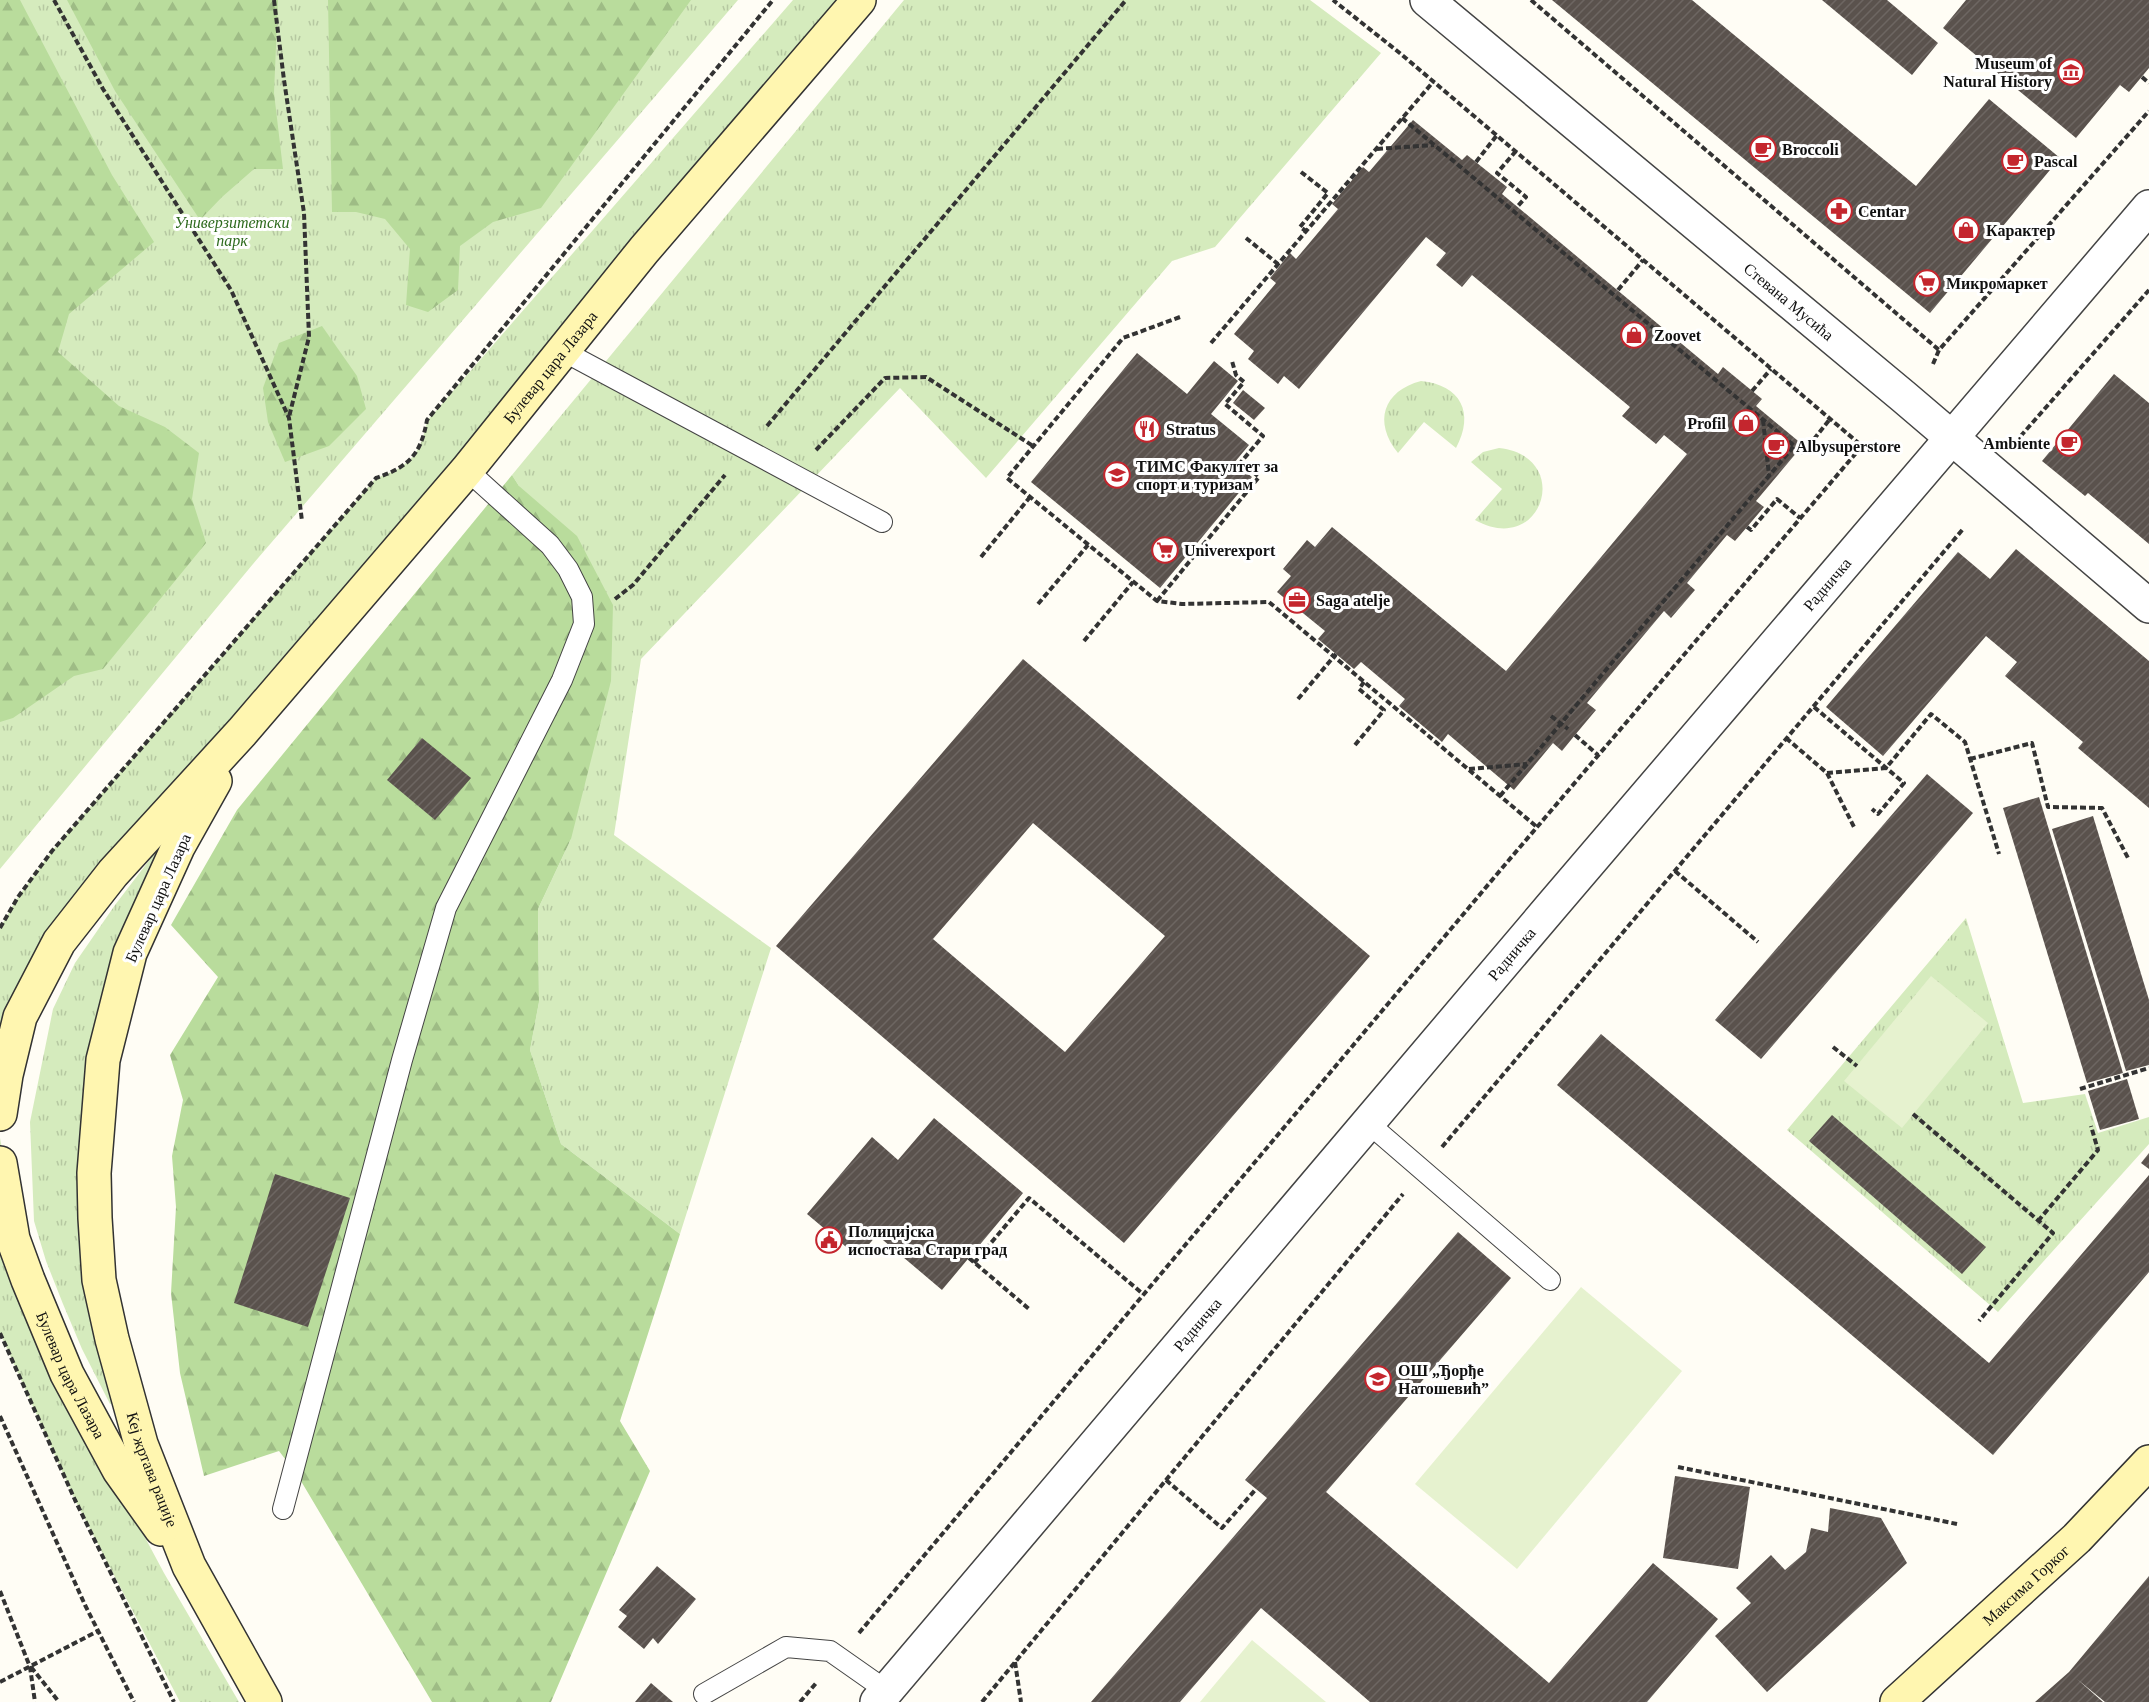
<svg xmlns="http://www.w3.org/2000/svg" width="2149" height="1702" viewBox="0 0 2149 1702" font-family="'Times New Roman',serif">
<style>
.grass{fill:url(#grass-tufts)}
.forest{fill:url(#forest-firs)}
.pitch{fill:#e6f2cf}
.building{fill:url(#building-hatch);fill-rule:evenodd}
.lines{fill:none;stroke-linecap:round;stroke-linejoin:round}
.lane-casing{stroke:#444;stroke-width:22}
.street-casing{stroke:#444;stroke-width:36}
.secondary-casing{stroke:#333;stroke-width:36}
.path{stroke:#333;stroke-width:4;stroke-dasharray:6 3;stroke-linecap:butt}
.lane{stroke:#fff;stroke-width:20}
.street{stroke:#fff;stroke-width:33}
.secondary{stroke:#fff6b0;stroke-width:33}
.labels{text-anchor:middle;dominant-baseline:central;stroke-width:6;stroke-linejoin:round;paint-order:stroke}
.poi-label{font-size:16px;font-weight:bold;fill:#111;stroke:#fff;text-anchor:start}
.park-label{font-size:16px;font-style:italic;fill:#2f6b1f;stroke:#fff}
.street-label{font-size:16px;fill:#111;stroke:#fff}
</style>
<defs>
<pattern id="grass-tufts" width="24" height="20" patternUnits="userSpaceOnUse" patternTransform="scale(1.5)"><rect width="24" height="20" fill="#d5ebbd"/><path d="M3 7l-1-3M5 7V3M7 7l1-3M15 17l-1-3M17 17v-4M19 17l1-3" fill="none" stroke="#b6c8a1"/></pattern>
<pattern id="forest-firs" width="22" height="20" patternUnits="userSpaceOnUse" patternTransform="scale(1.5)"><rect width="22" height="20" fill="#b9dc9c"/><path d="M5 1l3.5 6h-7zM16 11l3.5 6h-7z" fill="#9ebc85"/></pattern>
<pattern id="building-hatch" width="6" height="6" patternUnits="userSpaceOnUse" patternTransform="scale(1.5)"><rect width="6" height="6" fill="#5a524d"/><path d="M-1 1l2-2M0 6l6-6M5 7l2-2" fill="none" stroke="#6d6662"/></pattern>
</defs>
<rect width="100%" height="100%" fill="#fffdf5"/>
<g class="grass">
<polygon points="0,0 738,0 253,564 0,869"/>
<path d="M793 0H853L59 942 0 1118V928L18 897 52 851 376 478C408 468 421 454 427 421Z"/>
<polygon points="904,0 1310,0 1381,53 1215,247 1172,261 986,478 900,388 641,659 614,835 771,948 680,1234 561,1144 530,1050 539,1002 538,909 571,839 519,486 512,475"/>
<path d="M1421 381C1461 385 1475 413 1456 448L1424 422 1398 453C1373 422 1383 391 1421 381Z"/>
<path d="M1499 448C1574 456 1543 558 1475 520L1502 489 1471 462 1483 452Z"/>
<polygon points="170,833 92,1071 120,1401 110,1404 82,1349 63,1304 46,1261 34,1221 30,1122 53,1009 75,963 115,905"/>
<polygon points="1966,918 2023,1103 2085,1094 2098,1133 2149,1117 2149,1144 1998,1312 1787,1130"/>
<polygon points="0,1138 10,1191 94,1442 164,1573 239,1702 180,1702 75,1500 0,1333"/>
</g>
<g class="forest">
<polygon points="0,0 20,0 112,175 154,242 69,314 58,352 119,406 165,427 199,453 192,499 206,543 103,669 74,676 13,718 0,722"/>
<polygon points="67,0 278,0 274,93 283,169 254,169 222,197 200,220 115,91"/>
<polygon points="328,0 691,0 541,208 493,222 460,246 458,290 428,312 406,305 410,249 385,219 356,212 332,212"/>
<polygon points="322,326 357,376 366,409 329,446 285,462 268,422 263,388 279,343"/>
<polygon points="512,475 519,486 577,536 613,605 611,681 571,839 538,909 539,1002 530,1050 561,1144 680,1234 620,1421 650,1471 551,1702 432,1702 298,1476 279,1451 204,1476 180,1373 171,1293 176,1207 172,1156 183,1100 170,1055 218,977 171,925 237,810"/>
</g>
<g class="pitch">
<polygon points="1931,976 1988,1023 1902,1128 1844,1081"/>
<polygon points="1581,1287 1682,1371 1517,1569 1415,1484"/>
<polygon points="1252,1640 1326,1702 1200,1702"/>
</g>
<g class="building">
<polygon points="1552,0 1692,0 1916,186 1989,99 2060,158 1930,313"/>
<polygon points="1822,0 1887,0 1938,43 1912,75"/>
<polygon points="1966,0 2149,0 2149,68 2129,92 2120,85 2076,138 1943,28"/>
<polygon points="1413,120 1462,160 1467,155 1507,187 1502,194 1718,374 1723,367 1762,399 1756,406 1803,445 1756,501 1764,507 1747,527 1735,541 1727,535 1687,583 1695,590 1671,618 1664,611 1587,703 1596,710 1575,735 1562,751 1553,743 1514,790 1448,734 1442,742 1399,706 1405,699 1361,662 1354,669 1318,639 1325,631 1277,592 1291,576 1283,569 1307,540 1315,547 1332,527 1506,671 1687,454 1664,435 1656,444 1622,416 1630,407 1472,275 1462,287 1436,265 1446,253 1426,237 1299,389 1284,376 1278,384 1248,359 1254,351 1234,334 1276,283 1270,278 1290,253 1296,259 1338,209 1332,204 1363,167 1369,172"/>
<polygon points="1137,353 1187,394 1214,361 1238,381 1211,414 1249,445 1234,463 1252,477 1160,588 1031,482"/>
<polygon points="2114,374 2149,403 2149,544 2088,493 2085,496 2042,461"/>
<polygon points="1243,390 1265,408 1254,420 1233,403"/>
<polygon points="2016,549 2149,661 2149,808 2078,748 2083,742 2005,676 2017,662 1986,636 1883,756 1826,707 1958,552 1990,579"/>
<path d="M1023 659 1370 956 1124 1243 776 946ZM1033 823 1165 936 1065 1052 933 939Z"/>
<polygon points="422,738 471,778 435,820 387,780"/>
<polygon points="1927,774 1973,813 1761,1059 1715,1020"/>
<polygon points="2039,797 2123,1073 2087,1083 2003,808"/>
<polygon points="2093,816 2149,1000 2149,1065 2126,1071 2052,829"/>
<polygon points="1601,1034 1989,1363 2149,1175 2149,1272 1993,1455 1557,1085"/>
<polygon points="2127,1079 2139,1119 2100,1130 2088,1091"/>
<polygon points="1832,1115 1986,1247 1962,1274 1809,1141"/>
<polygon points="934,1118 1023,1193 942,1290 877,1235 858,1257 807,1214 872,1137 898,1160"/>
<polygon points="2149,1153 2149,1169 2141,1163"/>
<polygon points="275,1174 350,1198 308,1327 234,1303"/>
<polygon points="1458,1232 1511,1278 1326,1492 1549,1683 1653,1563 1718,1619 1647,1702 1370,1702 1261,1608 1180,1702 1091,1702 1267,1498 1245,1480"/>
<polygon points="1675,1476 1750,1487 1738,1569 1663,1558"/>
<polygon points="1830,1508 1881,1518 1907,1563 1767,1692 1715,1636 1751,1603 1736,1588 1771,1555 1785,1570 1806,1552 1811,1528 1828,1532"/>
<polygon points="657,1566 696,1599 658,1644 653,1638 644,1649 618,1627 627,1616 619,1610"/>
<polygon points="2149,1576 2149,1702 2105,1702 2077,1679 2103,1702 2035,1702 2069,1672"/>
<polygon points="651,1683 673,1702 635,1702"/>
</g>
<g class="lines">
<g class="lane-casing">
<g id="lane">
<polyline points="563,351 882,522"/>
<polyline points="1368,1123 1550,1280"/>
<polyline points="283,1509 402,1060 446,908 562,680 584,624 582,597 568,569 550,545 467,470"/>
<polyline points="704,1694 786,1647 830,1651 887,1691"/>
</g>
</g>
<g class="street-casing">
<g id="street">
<path id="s1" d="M1427 0 1904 397 2149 606"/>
<path id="s2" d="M877 1702 1551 907 2149 207"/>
</g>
</g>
<g class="secondary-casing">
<g id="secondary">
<path id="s3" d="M215 781 178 847 130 953 103 1060 94 1173 95 1218 99 1280 112 1339 141 1444 189 1566 265 1702"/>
<path id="s4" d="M0 1114 6 1075 20 1017 59 942 113 873 242 732 467 470 644 250 859 0"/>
<path id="s5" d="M0 1163 13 1239 28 1280 67 1374 119 1470 161 1529"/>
<path id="s6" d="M1897 1702 2077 1538 2149 1462"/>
</g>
</g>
<g class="path">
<polyline points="54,0 103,89 231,290 289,418 302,521"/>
<polyline points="274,0 284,80 304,213 309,337 289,417"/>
<polyline points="1531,0 1939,350"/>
<polyline points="2142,77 2149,83"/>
<polyline points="1402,118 1803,453 1830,419"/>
<polyline points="1377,149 1434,145"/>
<polyline points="1516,151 1497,173 1526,197 1517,207"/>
<polyline points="1476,162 1497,135"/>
<polyline points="1301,172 1328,193 1300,227 1306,231"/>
<polyline points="1246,238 1278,264"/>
<polyline points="1618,290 1643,260"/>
<polyline points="1180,317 1123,338 1007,478 1157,601 1182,604 1269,602 1537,827"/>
<polyline points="1211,343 1433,82"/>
<polyline points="1933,364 1939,350 2149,111"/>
<polyline points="1752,391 1771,369"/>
<polyline points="1763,420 1769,475"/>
<polyline points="767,426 1126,0"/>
<polyline points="2022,444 2019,438 2149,290"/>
<polyline points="816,450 885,378 926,377 1033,446"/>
<polyline points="1747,527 1751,530 1777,499 1800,518"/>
<polyline points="981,557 1030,497"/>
<polyline points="615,599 633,585 725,475"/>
<polyline points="1157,601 1259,477 1241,462 1263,436 1225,404 1244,382 1236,375 1232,361"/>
<polyline points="1038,604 1088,545"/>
<polyline points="1084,641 1133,582"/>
<polyline points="1298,699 1336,654"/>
<polyline points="1814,707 1904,783 1878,814 1872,809"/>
<polyline points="1551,716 1568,729"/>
<polyline points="1575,735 1598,755"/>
<polyline points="1786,738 1827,773 1855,829"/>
<polyline points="1355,745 1384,710 1359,689 1364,682"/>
<polyline points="1970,759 2032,743 2048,807 2102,808 2128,858"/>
<polyline points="1469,769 1527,764"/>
<polyline points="1827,773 1886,768 1931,714 1965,742 1999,854"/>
<polyline points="1500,796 1794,446"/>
<polyline points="1675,871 1758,942"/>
<path d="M0 928 18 897 52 851 376 478C409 467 421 454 427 420L773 0"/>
<polyline points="1833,1047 1857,1066"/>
<polyline points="2080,1089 2149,1068"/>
<polyline points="1913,1114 2053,1233 1979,1321"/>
<polyline points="1442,1147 1963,529"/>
<polyline points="2038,1221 2098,1150 2091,1126"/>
<polyline points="969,1258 1029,1309"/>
<polyline points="974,1263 1029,1198 1143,1294"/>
<polyline points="0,1333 75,1500 174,1702"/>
<polyline points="0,1416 85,1605 134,1702"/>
<polyline points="1678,1467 1957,1524"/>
<polyline points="1166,1480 1222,1528 1256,1489"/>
<polyline points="0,1591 30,1667 35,1702"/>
<polyline points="859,1633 1503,867 1862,446 1401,54 1333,0"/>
<polyline points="1015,1662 1021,1702"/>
<polyline points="31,1667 59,1702"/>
<polyline points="0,1682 98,1631"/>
<polyline points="800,1702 817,1682"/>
<polyline points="982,1702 1403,1194"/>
</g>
<use href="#lane" class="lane"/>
<use href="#street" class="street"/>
<use href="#secondary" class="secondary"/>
</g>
<defs>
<g id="museum-ring" transform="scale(1.35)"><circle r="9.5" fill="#fff" stroke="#c4262e" stroke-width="1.5"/><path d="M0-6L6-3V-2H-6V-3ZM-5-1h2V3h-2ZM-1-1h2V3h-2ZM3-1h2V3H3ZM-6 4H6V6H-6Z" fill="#c4262e"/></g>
<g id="cafe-ring" transform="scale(1.35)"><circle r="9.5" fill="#fff" stroke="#c4262e" stroke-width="1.5"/><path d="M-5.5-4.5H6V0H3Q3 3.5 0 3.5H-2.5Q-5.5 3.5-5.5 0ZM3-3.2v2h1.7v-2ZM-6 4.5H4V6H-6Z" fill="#c4262e"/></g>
<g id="pharmacy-ring" transform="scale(1.35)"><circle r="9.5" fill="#fff" stroke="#c4262e" stroke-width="1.5"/><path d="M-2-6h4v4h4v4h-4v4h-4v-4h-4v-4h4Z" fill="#c4262e"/></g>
<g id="shop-ring" transform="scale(1.35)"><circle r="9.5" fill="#fff" stroke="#c4262e" stroke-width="1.5"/><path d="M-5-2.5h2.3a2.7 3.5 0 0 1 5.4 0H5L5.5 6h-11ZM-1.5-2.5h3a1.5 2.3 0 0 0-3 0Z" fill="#c4262e"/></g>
<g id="supermarket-ring" transform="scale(1.35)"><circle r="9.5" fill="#fff" stroke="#c4262e" stroke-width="1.5"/><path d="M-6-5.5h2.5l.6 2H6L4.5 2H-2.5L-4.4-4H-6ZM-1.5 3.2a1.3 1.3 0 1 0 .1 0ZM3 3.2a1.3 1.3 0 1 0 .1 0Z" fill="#c4262e"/></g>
<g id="restaurant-ring" transform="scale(1.35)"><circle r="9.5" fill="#fff" stroke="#c4262e" stroke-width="1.5"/><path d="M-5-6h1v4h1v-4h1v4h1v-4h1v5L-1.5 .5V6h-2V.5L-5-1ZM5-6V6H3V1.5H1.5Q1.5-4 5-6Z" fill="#c4262e"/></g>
<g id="university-ring" transform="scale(1.35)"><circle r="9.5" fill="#fff" stroke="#c4262e" stroke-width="1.5"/><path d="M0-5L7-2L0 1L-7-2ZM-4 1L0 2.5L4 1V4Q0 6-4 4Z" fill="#c4262e"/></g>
<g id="office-ring" transform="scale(1.35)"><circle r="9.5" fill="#fff" stroke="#c4262e" stroke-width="1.5"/><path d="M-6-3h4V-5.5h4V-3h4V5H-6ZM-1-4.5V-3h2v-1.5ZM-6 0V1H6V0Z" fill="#c4262e"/></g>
<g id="civic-ring" transform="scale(1.35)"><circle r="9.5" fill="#fff" stroke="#c4262e" stroke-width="1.5"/><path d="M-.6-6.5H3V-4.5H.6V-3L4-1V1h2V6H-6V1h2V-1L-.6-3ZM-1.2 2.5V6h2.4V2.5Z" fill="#c4262e"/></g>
<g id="school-ring" transform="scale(1.35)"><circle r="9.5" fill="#fff" stroke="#c4262e" stroke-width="1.5"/><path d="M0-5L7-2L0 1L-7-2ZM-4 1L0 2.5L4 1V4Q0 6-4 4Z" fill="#c4262e"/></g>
</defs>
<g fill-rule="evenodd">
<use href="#museum-ring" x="2071" y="72"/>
<use href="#cafe-ring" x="1763" y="149"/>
<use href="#cafe-ring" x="2015" y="161"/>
<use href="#pharmacy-ring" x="1839" y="211"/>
<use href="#shop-ring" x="1966" y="230"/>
<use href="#supermarket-ring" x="1927" y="283"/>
<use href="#shop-ring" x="1634" y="335"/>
<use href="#shop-ring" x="1746" y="423"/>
<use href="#restaurant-ring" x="1147" y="429"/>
<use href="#cafe-ring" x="2069" y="443"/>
<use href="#cafe-ring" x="1776" y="446"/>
<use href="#university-ring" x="1117" y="475"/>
<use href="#supermarket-ring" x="1165" y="550"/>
<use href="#office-ring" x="1297" y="600"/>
<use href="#civic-ring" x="829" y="1240"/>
<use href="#school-ring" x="1378" y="1379"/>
</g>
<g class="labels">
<g class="poi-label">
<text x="2052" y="63" text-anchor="end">Museum of<tspan x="2052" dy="18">Natural History</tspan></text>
<text x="1782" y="149">Broccoli</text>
<text x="2034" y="161">Pascal</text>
<text x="1858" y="211">Centar</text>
<text x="1986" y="230">Карактер</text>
<text x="1946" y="283">Микромаркет</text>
<text x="1654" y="335">Zoovet</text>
<text x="1726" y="423" text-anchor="end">Profil</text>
<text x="1166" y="429">Stratus</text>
<text x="2050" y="443" text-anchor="end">Ambiente</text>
<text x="1796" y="446">Albysuperstore</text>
<text x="1136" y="466">ТИМС Факултет за<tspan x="1136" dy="18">спорт и туризам</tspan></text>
<text x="1184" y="550">Univerexport</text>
<text x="1316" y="600">Saga atelje</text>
<text x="848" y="1231">Полицијска<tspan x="848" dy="18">испостава Стари град</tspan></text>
<text x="1398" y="1370">ОШ „Ђорђе<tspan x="1398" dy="18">Натошевић”</tspan></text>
</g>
<g class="park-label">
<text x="232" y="222">Универзитетски<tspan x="232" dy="18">парк</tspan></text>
</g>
<g class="street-label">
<text stroke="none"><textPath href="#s1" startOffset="471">Стевана Мусића</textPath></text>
<text stroke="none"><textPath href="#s4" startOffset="940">Булевар цара Лазара</textPath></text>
<text stroke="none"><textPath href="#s2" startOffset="1467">Радничка</textPath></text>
<text transform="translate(158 898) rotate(-66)">Булевар цара Лазара</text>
<text stroke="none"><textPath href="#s2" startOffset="981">Радничка</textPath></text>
<text stroke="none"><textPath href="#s2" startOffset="495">Радничка</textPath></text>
<text stroke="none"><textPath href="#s5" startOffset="225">Булевар цара Лазара</textPath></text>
<text stroke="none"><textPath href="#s3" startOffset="720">Кеј жртава рације</textPath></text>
<text stroke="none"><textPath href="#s6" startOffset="174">Максима Горког</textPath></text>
</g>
</g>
</svg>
